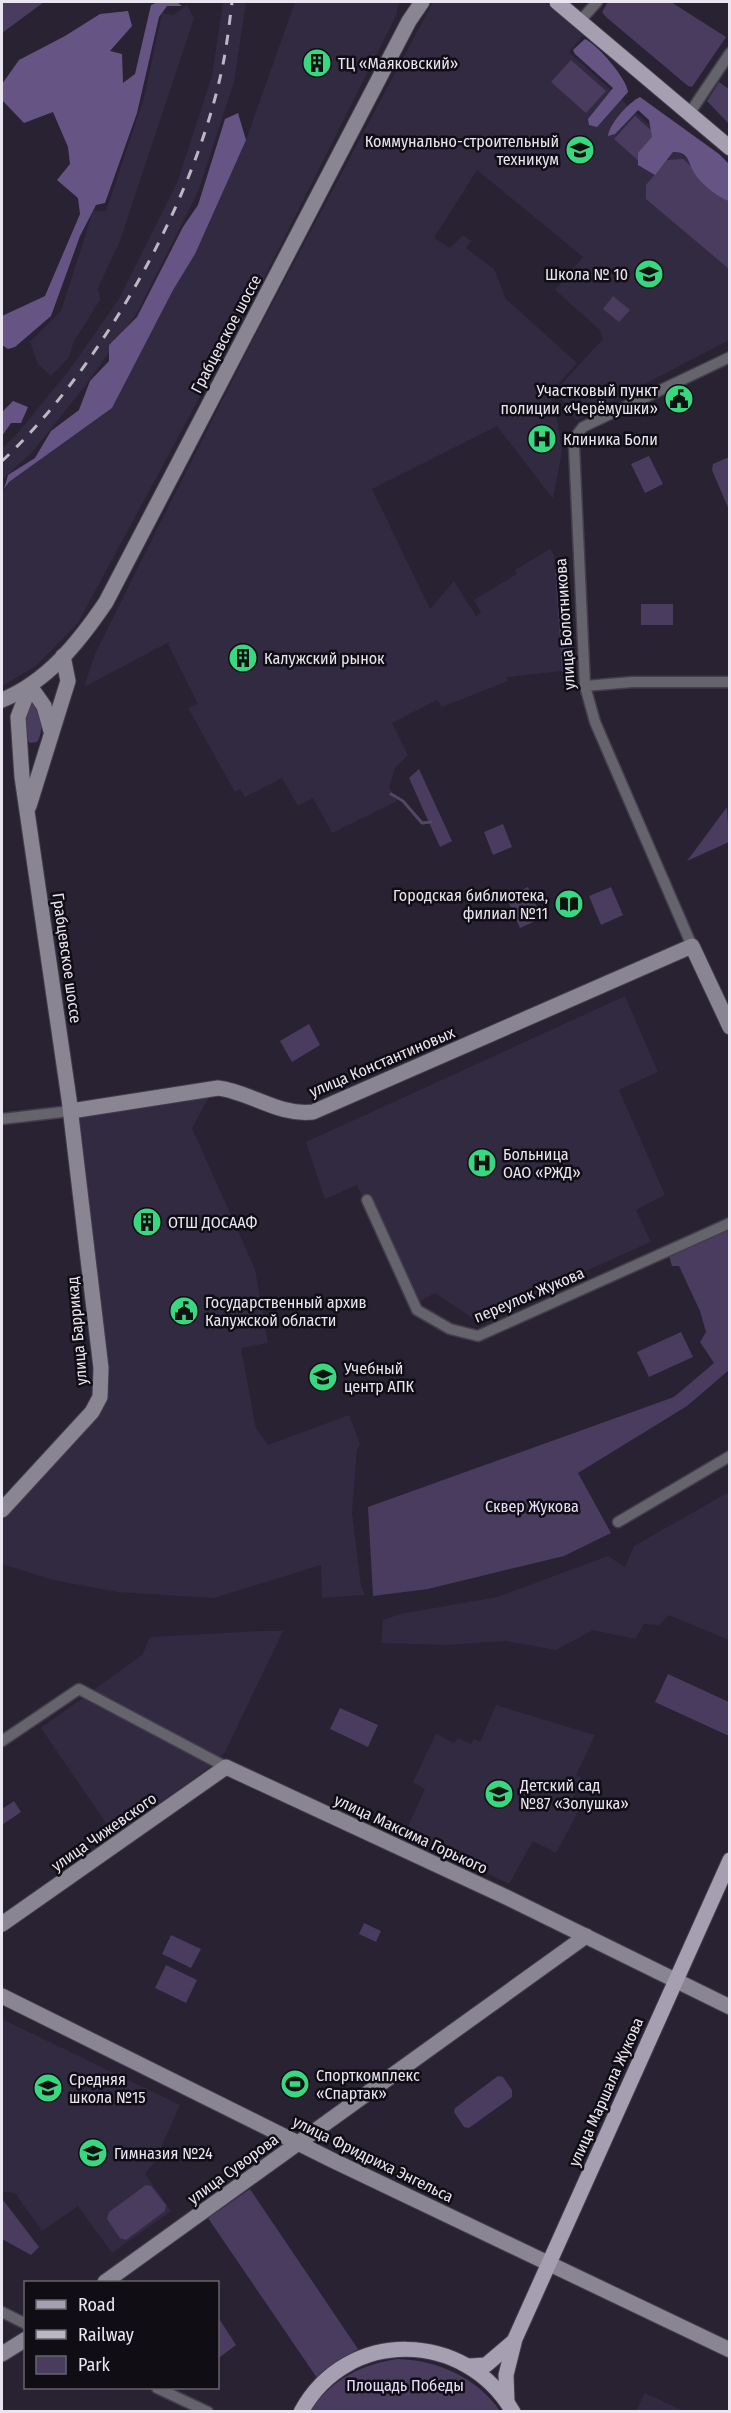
<svg xmlns="http://www.w3.org/2000/svg" width="731" height="2413" viewBox="0 0 731 2413" font-family="'Fira Sans Condensed',sans-serif">
<style>
.built{fill:#322a40}
.green{fill:#493c5e}
.forest{fill:#665584}
.lines{fill:none;stroke-linecap:round;stroke-linejoin:round}
.stream{stroke:#544665;stroke-width:3}
.street-casing{stroke:#433d4d;stroke-width:13}
.secondary-casing{stroke:#433d4d;stroke-width:17}
.primary-casing{stroke:#433d4d;stroke-width:17}
.street{stroke:#65636b;stroke-width:10}
.secondary{stroke:#898592;stroke-width:15}
.primary{stroke:#a59fb1;stroke-width:15}
.rail{stroke:#bbb7c3;stroke-width:3;stroke-dasharray:10 10;stroke-linecap:butt}
.labels{text-anchor:middle;dominant-baseline:central;stroke-width:5;stroke-linejoin:round;paint-order:stroke}
.poi-label{font-size:16px;fill:#e9e6f1;stroke:#100d14;text-anchor:start}
.street-label{font-size:16px;fill:#e9e6f1;stroke:#100d14}
.park-label{font-size:16px;fill:#e7ddfc;stroke:#100d14}
</style>
<rect width="100%" height="100%" fill="#282232"/>
<g class="built">
<polygon points="223,2 246,2 234,82 198,192 138,311 88,382 34,450 2,480 2,449 17,434 70,369 119,299 177,183 212,76"/>
<polygon points="295,2 399,2 396,16 264,278 78,623 36,666 2,686 2,494 9,482 112,408 246,140"/>
<polygon points="433,2 545,2 583,35 569,52 729,197 729,340 576,420 556,390 603,339 600,330 555,290 583,257 477,170 434,238 450,248 463,235 471,241 466,248 494,269 506,299 577,363 554,389 550,409 557,419 562,451 553,499 497,426 372,489 430,609 454,581 476,616 481,613 474,600 517,574 515,570 550,549 554,555 562,671 507,677 508,681 442,707 437,700 392,723 408,755 395,768 389,788 397,801 332,833 313,798 298,806 282,778 245,797 240,789 235,792 188,708 198,704 168,644 171,641 84,687 95,654 158,527 258,330"/>
<polygon points="187,5 194,18 120,241 98,288 100,300 74,341 69,357 51,376 38,364 30,342 61,311 93,211 106,211 144,98 162,13 173,15"/>
<polygon points="625,996 658,1072 619,1090 665,1195 636,1210 651,1242 475,1320 435,1293 412,1306 357,1185 325,1199 306,1142"/>
<polygon points="212,1092 192,1128 255,1269 268,1343 241,1348 256,1428 268,1445 349,1415 360,1444 357,1450 352,1512 361,1586 365,1595 322,1598 321,1565 214,1598 117,1592 53,1580 2,1564 2,1518 84,1432 103,1402 77,1120 80,1116"/>
<polygon points="729,1492 729,1640 669,1615 659,1625 644,1624 635,1639 593,1630 556,1650 505,1641 446,1645 381,1643 383,1620 400,1614 497,1597 608,1556 625,1567 634,1546"/>
<polygon points="260,1631 283,1631 225,1752 209,1768 114,1835 41,1728 142,1655 150,1637"/>
<polygon points="496,1705 595,1735 576,1775 582,1778 573,1798 583,1803 556,1853 533,1841 509,1884 405,1833 425,1789 413,1782 436,1734 454,1743 458,1738 471,1744 474,1739 480,1742"/>
<polygon points="2,2019 180,2105 154,2163 145,2174 171,2211 112,2253 78,2206 42,2231 15,2193 2,2192"/>
<polygon points="645,2393 684,2411 636,2411"/>
</g>
<g class="green">
<polygon points="2,2 44,2 2,33"/>
<polygon points="608,2 671,2 726,37 692,87 688,86 606,17 602,12"/>
<polygon points="571,60 606,91 586,113 551,82"/>
<polygon points="719,82 729,89 729,124 707,101"/>
<polygon points="635,116 664,142 643,165 614,139"/>
<polygon points="683,159 729,200 729,269 646,199 646,185 667,160"/>
<polygon points="613,296 630,310 619,322 603,309"/>
<polygon points="649,456 663,484 645,493 631,464"/>
<polygon points="729,457 729,510 712,470 713,464"/>
<polygon points="567,568 575,675 570,684 562,671 555,569"/>
<rect x="641" y="604" width="32" height="21"/>
<path d="M33 703C42 711 44 732 37 742L30 743 27 740 25 708Z"/>
<polygon points="419,769 452,841 440,847 409,778"/>
<polygon points="727,807 729,842 687,861"/>
<polygon points="503,824 512,847 493,855 484,832"/>
<polygon points="528,887 542,918 520,928 506,897"/>
<polygon points="611,887 623,915 601,925 589,896"/>
<polygon points="309,1024 320,1045 292,1062 280,1041"/>
<polygon points="729,1229 729,1370 687,1406 578,1473 611,1533 564,1556 428,1589 373,1596 368,1507 674,1397 714,1363 700,1342 706,1332 700,1311 679,1266 672,1266 669,1256"/>
<polygon points="681,1332 693,1357 649,1377 637,1352"/>
<polygon points="668,1674 729,1702 729,1736 655,1702"/>
<polygon points="340,1708 378,1725 368,1747 330,1729"/>
<polygon points="14,1801 21,1812 2,1825 2,1809"/>
<polygon points="364,1923 381,1931 376,1942 359,1934"/>
<polygon points="171,1935 201,1949 191,1968 162,1954"/>
<polygon points="166,1965 197,1980 186,2003 155,1988"/>
<polygon points="498,2076 503,2077 512,2090 512,2097 469,2128 464,2127 454,2112 455,2108"/>
<polygon points="146,2185 151,2186 166,2205 165,2211 126,2240 120,2238 107,2219 109,2212"/>
<polygon points="250,2189 358,2349 328,2367 317,2378 208,2218"/>
<polygon points="3,2200 39,2247 31,2255 2,2239"/>
<polygon points="218,2317 236,2345 220,2357 218,2353"/>
<path d="M398 2359C438 2360 477 2378 500 2411L309 2412C331 2380 361 2364 398 2359Z"/>
</g>
<g class="forest">
<polygon points="158,2 177,2 182,6 167,6 159,17 137,113 105,203 96,205 80,236 51,316 15,347 8,349 2,345 2,316 45,296 80,214 78,198 57,180 70,164 68,147 53,112 24,123 2,100 2,84 19,60 65,36 100,14 128,11 132,26 110,51 122,54 123,83 135,74 151,5"/>
<path d="M585 39C598 45 627 79 628 92L597 127 589 125 588 119 613 88 575 54 573 50Z"/>
<path d="M640 97 719 154 729 164V201C719 198 701 184 695 174 688 163 689 151 673 152L655 175 638 165V153L652 137 649 120 638 110 615 134 608 136C610 123 628 103 640 97Z"/>
<polygon points="238,113 246,140 195,254 173,290 112,408 9,482 4,489 8,475 35,458 51,431 79,410 90,381 109,361 109,345 137,317 183,227 198,205 225,119"/>
<polygon points="13,401 28,407 21,423 11,423 2,436 2,412"/>
</g>
<g class="lines">
<polyline class="stream" points="391,794 403,801 422,823 431,822"/>
<g class="street-casing">
<g id="street">
<polyline points="580,21 597,2"/>
<polyline points="689,114 730,53"/>
<polyline points="585,686 632,682 730,682"/>
<polyline points="692,946 595,722 585,686 574,446 576,436 583,427 730,357"/>
<polyline points="2,1119 71,1111"/>
<polyline points="367,1200 417,1310 450,1329 478,1336 730,1223"/>
<polyline points="618,1522 730,1456"/>
<polyline points="2,1741 79,1689 226,1767"/>
<polyline points="2,2312 26,2324"/>
<polyline points="157,2388 208,2412"/>
</g>
</g>
<g class="secondary-casing">
<g id="secondary">
<polyline points="30,686 44,706 51,731"/>
<path d="M2 700C47 682 79 642 106 602L409 21 422 2"/>
<polyline points="29,806 68,681 63,656"/>
<path d="M71 1111 218 1088C251 1092 278 1116 313 1112L692 946 730 1027"/>
<polyline points="2,1510 92,1412 100,1397 101,1368 69,1099 22,777 18,717 30,686"/>
<polyline points="2,1924 226,1767 506,1897 730,2007"/>
<polyline points="2,1996 332,2160 730,2350"/>
<polyline points="105,2282 586,1936"/>
<polyline points="2,2354 26,2339"/>
</g>
</g>
<g class="primary-casing">
<g id="primary">
<polyline points="557,2 730,148"/>
<polyline points="470,2366 486,2365 513,2342"/>
<polyline points="507,2402 506,2375 515,2339 730,1860"/>
<path d="M301 2412C347 2327 466 2330 513 2412"/>
</g>
</g>
<use href="#street" class="street"/>
<use href="#secondary" class="secondary"/>
<use href="#primary" class="primary"/>
<path class="rail" d="M2 461C99 371 191 207 220 78 226 53 229 27 232 2"/>
</g>
<defs>
<g id="building-disc" transform="scale(1.5)"><circle r="9.5" fill="#37d880" stroke="#100d14"/><path d="M-4-6H4V6H1V3H-1V6H-4ZM-2.5-4.3h1.7v1.8h-1.7ZM.8-4.3h1.7v1.8H.8ZM-2.5-1h1.7V.8h-1.7ZM.8-1h1.7V.8H.8Z" fill="#111"/></g>
<g id="university-disc" transform="scale(1.5)"><circle r="9.5" fill="#37d880" stroke="#100d14"/><path d="M0-5L7-2L0 1L-7-2ZM-4 1L0 2.5L4 1V4Q0 6-4 4Z" fill="#111"/></g>
<g id="school-disc" transform="scale(1.5)"><circle r="9.5" fill="#37d880" stroke="#100d14"/><path d="M0-5L7-2L0 1L-7-2ZM-4 1L0 2.5L4 1V4Q0 6-4 4Z" fill="#111"/></g>
<g id="civic-disc" transform="scale(1.5)"><circle r="9.5" fill="#37d880" stroke="#100d14"/><path d="M-.6-6.5H3V-4.5H.6V-3L4-1V1h2V6H-6V1h2V-1L-.6-3ZM-1.2 2.5V6h2.4V2.5Z" fill="#111"/></g>
<g id="hospital-disc" transform="scale(1.5)"><circle r="9.5" fill="#37d880" stroke="#100d14"/><path d="M-5-5h3v3.5h4V-5h3V5h-3V1.5h-4V5h-3Z" fill="#111"/></g>
<g id="library-disc" transform="scale(1.5)"><circle r="9.5" fill="#37d880" stroke="#100d14"/><path d="M-6-4Q-3-5.5-.7-3.5V5Q-3 3-6 4ZM6-4Q3-5.5 .7-3.5V5Q3 3 6 4Z" fill="#111"/></g>
<g id="stadium-disc" transform="scale(1.5)"><circle r="9.5" fill="#37d880" stroke="#100d14"/><path d="M0-5a6.5 5 0 1 0 0 10a6.5 5 0 1 0 0-10ZM-3.5-1.8h7v3.6h-7Z" fill="#111"/></g>
</defs>
<g fill-rule="evenodd">
<use href="#building-disc" x="317" y="63"/>
<use href="#university-disc" x="580" y="150"/>
<use href="#school-disc" x="649" y="274"/>
<use href="#civic-disc" x="679" y="399"/>
<use href="#hospital-disc" x="542" y="439"/>
<use href="#building-disc" x="243" y="658"/>
<use href="#library-disc" x="569" y="904"/>
<use href="#hospital-disc" x="482" y="1163"/>
<use href="#building-disc" x="147" y="1222"/>
<use href="#civic-disc" x="184" y="1311"/>
<use href="#university-disc" x="323" y="1377"/>
<use href="#school-disc" x="499" y="1794"/>
<use href="#stadium-disc" x="295" y="2084"/>
<use href="#school-disc" x="48" y="2088"/>
<use href="#school-disc" x="93" y="2153"/>
</g>
<g class="labels">
<g class="poi-label">
<text x="338" y="63">ТЦ «Маяковский»</text>
<text x="559" y="141" text-anchor="end">Коммунально-строительный<tspan x="559" dy="18">техникум</tspan></text>
<text x="628" y="274" text-anchor="end">Школа № 10</text>
<text x="658" y="390" text-anchor="end">Участковый пункт<tspan x="658" dy="18">полиции «Черёмушки»</tspan></text>
<text x="563" y="439">Клиника Боли</text>
<text x="264" y="658">Калужский рынок</text>
<text x="548" y="895" text-anchor="end">Городская библиотека,<tspan x="548" dy="18">филиал №11</tspan></text>
<text x="503" y="1154">Больница<tspan x="503" dy="18">ОАО «РЖД»</tspan></text>
<text x="168" y="1222">ОТШ ДОСААФ</text>
<text x="205" y="1302">Государственный архив<tspan x="205" dy="18">Калужской области</tspan></text>
<text x="344" y="1368">Учебный<tspan x="344" dy="18">центр АПК</tspan></text>
<text x="520" y="1785">Детский сад<tspan x="520" dy="18">№87 «Золушка»</tspan></text>
<text x="316" y="2075">Спорткомплекс<tspan x="316" dy="18">«Спартак»</tspan></text>
<text x="69" y="2079">Средняя<tspan x="69" dy="18">школа №15</tspan></text>
<text x="114" y="2153">Гимназия №24</text>
</g>
<g class="street-label">
<text transform="translate(226 334) rotate(-62)">Грабцевское шоссе</text>
<text transform="translate(565 624) rotate(-94)">улица Болотникова</text>
<text transform="translate(67 958) rotate(82)">Грабцевское шоссе</text>
<text transform="translate(382 1062) rotate(-23)">улица Константиновых</text>
<text transform="translate(529 1295) rotate(-23)">переулок Жукова</text>
<text transform="translate(77 1331) rotate(-95)">улица Баррикад</text>
<text transform="translate(104 1832) rotate(-35)">улица Чижевского</text>
<text transform="translate(411 1834) rotate(25)">улица Максима Горького</text>
<text transform="translate(606 2092) rotate(-66)">улица Маршала Жукова</text>
<text transform="translate(373 2159) rotate(26)">улица Фридриха Энгельса</text>
<text transform="translate(233 2169) rotate(-36)">улица Суворова</text>
</g>
<g class="park-label">
<text x="532" y="1506">Сквер Жукова</text>
<text x="405" y="2385">Площадь Победы</text>
</g>
</g>
<rect width="731" height="2413" fill="none" stroke="#e9e6f1" stroke-width="6"/>
<rect x="24" y="2281" width="195" height="108" fill="#100d14" stroke="#67646c" stroke-width="1.5"/>
<rect x="36" y="2300" width="30" height="9" fill="#a59fb1" stroke="#67646c" stroke-width="1.5"/>
<text x="78" y="2311" font-size="18" fill="#e9e6f1">Road</text>
<rect x="36" y="2330" width="30" height="9" fill="#bbb7c3" stroke="#67646c" stroke-width="1.5"/>
<text x="78" y="2341" font-size="18" fill="#e9e6f1">Railway</text>
<rect x="36" y="2356" width="30" height="18" fill="#493c5e" stroke="#67646c" stroke-width="1.5"/>
<text x="78" y="2371" font-size="18" fill="#e9e6f1">Park</text>
</svg>
